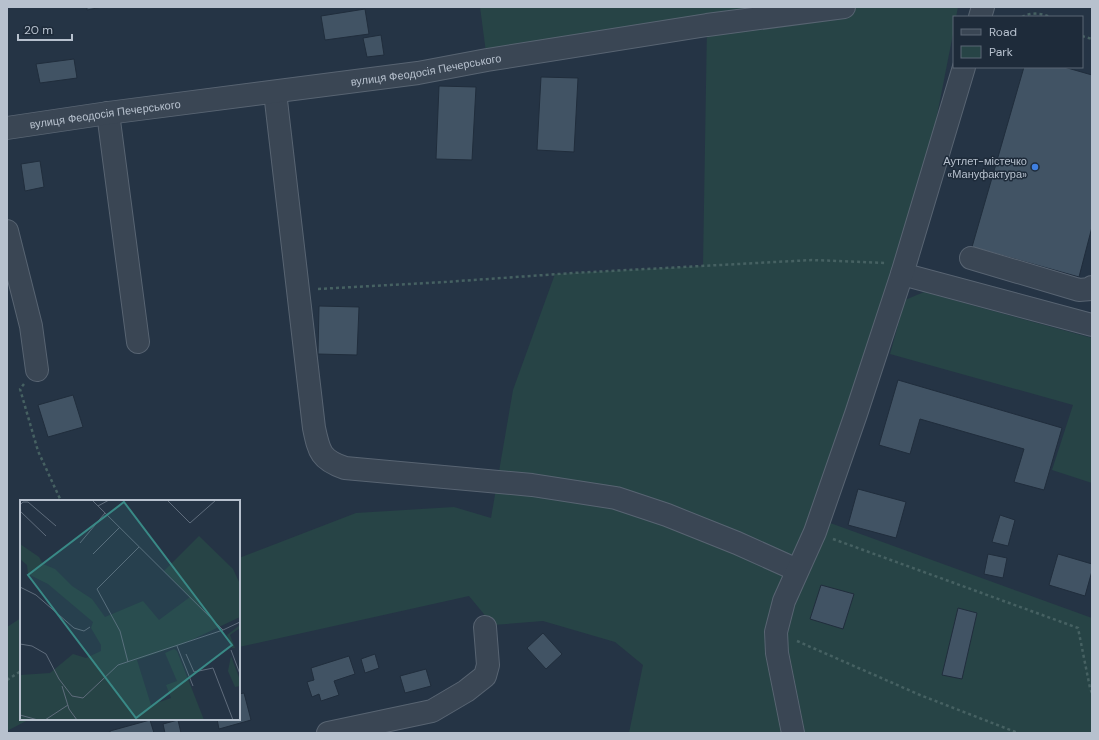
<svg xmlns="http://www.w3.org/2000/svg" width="1099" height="740" viewBox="0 0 1099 740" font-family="'DM Sans',sans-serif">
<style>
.green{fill:#274446}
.building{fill:#415364;stroke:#202d3c}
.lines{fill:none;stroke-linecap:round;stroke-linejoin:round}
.minor-casing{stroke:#586472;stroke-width:24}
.path{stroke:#466162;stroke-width:2.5;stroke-dasharray:3 3;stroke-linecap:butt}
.minor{stroke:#3a4654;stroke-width:22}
.shop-dot{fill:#3f7fe0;stroke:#1e2b3a;stroke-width:1.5}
.labels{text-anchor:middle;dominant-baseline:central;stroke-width:3;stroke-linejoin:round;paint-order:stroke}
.street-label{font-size:11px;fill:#b7c1ce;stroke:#1e2b3a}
.poi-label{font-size:11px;fill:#b7c1ce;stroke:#1e2b3a;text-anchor:end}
.inset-road{fill:none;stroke:#5f6c7c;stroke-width:1}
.view{fill:#398986;fill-opacity:0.15;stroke:#398986;stroke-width:2}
.inset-edge{fill:none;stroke:#b7c1ce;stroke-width:2}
</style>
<rect width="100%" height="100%" fill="#253445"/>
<g class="green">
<polygon points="480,7 958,7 956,17 954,17 954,29 913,237 819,520 833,524 1092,618 1092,733 629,733 643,665 615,642 543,621 493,625 469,596 239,647 239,558 356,513 454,507 491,518 513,390 555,274 703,266 707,25 487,60"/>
<polygon points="924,292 1092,338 1092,483 1052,470 1073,405 890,354 905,300"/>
<polygon points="21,618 21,719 30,719 7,731 7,627"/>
</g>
<g class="building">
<polygon points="87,7 102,7 87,10"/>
<polygon points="365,9 369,34 325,40 321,16"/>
<polygon points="381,35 384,55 367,57 363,38"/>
<polygon points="74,59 77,78 40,83 36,64"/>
<polygon points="1024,67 1064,67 1092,75 1092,227 1079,277 972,247"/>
<polygon points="541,77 578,78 574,152 537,150"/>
<polygon points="439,86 476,87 472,160 436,159"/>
<polygon points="40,161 44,187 25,191 21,164"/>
<polygon points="319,306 359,307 357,355 318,354"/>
<polygon points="898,380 1062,428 1044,490 1014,482 1024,449 920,419 910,454 879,445"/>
<polygon points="73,395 83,427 48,437 38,405"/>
<polygon points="858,489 906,502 896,538 848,525"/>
<polygon points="1000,515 1015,520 1008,546 992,542"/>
<polygon points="988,554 1007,558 1003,578 984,574"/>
<polygon points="1058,554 1092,564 1092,571 1085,596 1049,585"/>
<polygon points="821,585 854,594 843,629 810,619"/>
<polygon points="958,608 977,613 962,679 942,675"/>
<polygon points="543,633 562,654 546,669 527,648"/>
<polygon points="375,654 379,668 365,673 361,659"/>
<polygon points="349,656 355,674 334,681 339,695 321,701 319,694 312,697 307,682 314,680 311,668"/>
<polygon points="426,669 431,686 405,693 400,676"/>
<polygon points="244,693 251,720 219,729 217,719 239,719 239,694"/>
<polygon points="150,720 154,733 110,733 110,731"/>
<polygon points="178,720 181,733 165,733 163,724"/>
</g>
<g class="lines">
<g class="minor-casing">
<g id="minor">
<polyline points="980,17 983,7"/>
<path d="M275 92 314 428C319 452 321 460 345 468L532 485 616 498 667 515 737 543 797 570"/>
<polyline points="108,113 138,342"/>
<path id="s1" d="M7 128 108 113 418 73 487 60 707 25 844 7"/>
<polyline points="7,231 31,326 37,370"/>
<polyline points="971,258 1079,290 1091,289 1092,287"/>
<polyline points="902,274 1092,325"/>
<polyline points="328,733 432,711 466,691 485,676 488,665 485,627"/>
<polyline points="793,733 777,653 776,632 784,601 815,532 856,414 902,274 964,67"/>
</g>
</g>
<g class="path">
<path d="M1022 17C1031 12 1041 13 1050 17"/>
<polyline points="1082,36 1092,39"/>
<polyline points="318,289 445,282 573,273 812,260 886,263"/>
<polyline points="24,384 20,389 38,451 61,501"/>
<polyline points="833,539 1078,628 1090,688 1092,693"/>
<polyline points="797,641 920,695 1018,733"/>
<polyline points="7,680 21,671"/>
</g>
<use href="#minor" class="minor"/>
</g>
<circle class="shop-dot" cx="1035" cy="167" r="4"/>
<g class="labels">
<g class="street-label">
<text stroke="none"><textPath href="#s1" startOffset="423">вулиця Феодосія Печерського</textPath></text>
<text stroke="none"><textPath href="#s1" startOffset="99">вулиця Феодосія Печерського</textPath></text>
</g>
<g class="poi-label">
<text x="1027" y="161">Аутлет-містечко<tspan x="1027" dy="13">«Мануфактура»</tspan></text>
</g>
</g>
<g transform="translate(20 500)">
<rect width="220" height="220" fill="#253445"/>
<path d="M179 36 213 69 220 84V117L163 144 117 160 131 205 151 198 146 185 157 181 145 153 154 149 157 151 184 220H0V175L30 173 53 154 66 158 81 151V145L71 128 73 122 28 84 8 74 7 65 0 59V44L19 57 23 64 35 69 52 86 72 99 85 117 123 101 139 120 170 97 144 71ZM220 125V128L210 135 215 148H212L207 135ZM211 156 220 180V186L215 187 208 171Z" fill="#274446"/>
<path class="inset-road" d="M72 0 203 130 220 122M147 0 170 23 196 0M0 5 3 2H8L36 26M78 6 89 0M0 11 26 36M60 43 85 13M73 54 100 27M0 87 16 95 54 128 64 131 70 127M0 144 12 146 26 154 39 179M157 146 173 186M211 150 220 174M166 154 174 172 193 168 213 220M108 162 100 131 77 89 119 47M39 179 52 196 63 198 98 165 203 130M42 186 49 209 57 220M0 215 18 220M25 220 48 205"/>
<path class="view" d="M104 2 212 145 116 218 8 75Z"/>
<rect width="220" height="220" class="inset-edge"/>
</g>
<rect width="1099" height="740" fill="none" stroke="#b7c1ce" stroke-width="16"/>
<rect x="953" y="16" width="130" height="52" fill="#1e2b3a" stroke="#5b6775"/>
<rect x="961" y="29" width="20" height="6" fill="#3a4654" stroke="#5b6775"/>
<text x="989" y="36" font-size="12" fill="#b7c1ce">Road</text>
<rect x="961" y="46" width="20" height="12" fill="#274446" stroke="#5b6775"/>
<text x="989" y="56" font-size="12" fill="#b7c1ce">Park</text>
<path d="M18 34v6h54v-6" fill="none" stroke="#b7c1ce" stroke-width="2"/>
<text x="24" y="34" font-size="12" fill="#b7c1ce" stroke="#1e2b3a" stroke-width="3" paint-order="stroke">20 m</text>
</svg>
